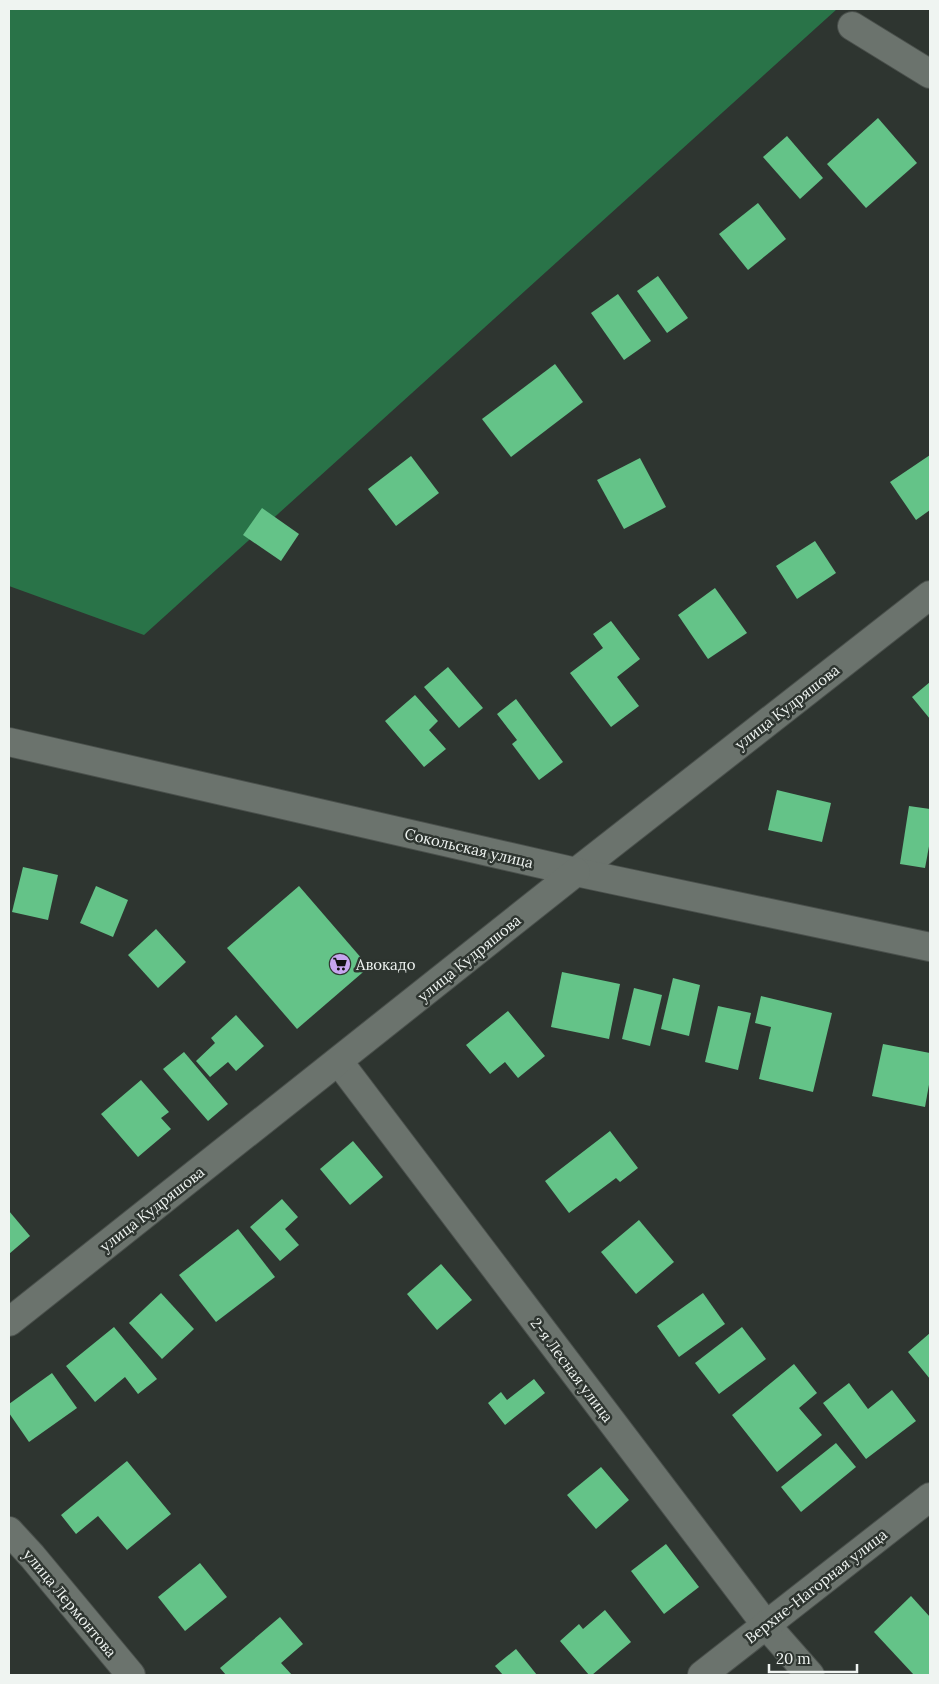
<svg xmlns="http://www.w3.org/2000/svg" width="939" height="1684" viewBox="0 0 939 1684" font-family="Lora,serif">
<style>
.forest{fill:#297348}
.building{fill:#64c388}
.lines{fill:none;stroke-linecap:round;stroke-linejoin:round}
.minor-casing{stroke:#4a504c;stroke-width:30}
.tertiary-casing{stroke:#4a504c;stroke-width:30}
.minor{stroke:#6b736d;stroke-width:28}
.tertiary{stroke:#6b736d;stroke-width:28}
.labels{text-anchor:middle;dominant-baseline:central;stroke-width:5;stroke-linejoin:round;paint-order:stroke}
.street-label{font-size:15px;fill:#eff4f1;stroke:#2e3530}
.poi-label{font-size:15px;fill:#eff4f1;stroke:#2e3530;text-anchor:start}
</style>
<rect width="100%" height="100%" fill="#2e3530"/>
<polygon class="forest" points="9,9 837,9 144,635 9,586"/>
<g class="building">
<polygon points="878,118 917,163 866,208 827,164"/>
<polygon points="787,136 823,178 800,199 763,157"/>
<polygon points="758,203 786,239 748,270 719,234"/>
<polygon points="658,276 688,318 667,333 637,291"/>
<polygon points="618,294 651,341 624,360 591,313"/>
<polygon points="555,364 583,402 511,457 482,419"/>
<polygon points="930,455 930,510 916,520 890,482"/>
<polygon points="411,456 439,493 396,526 368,489"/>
<polygon points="640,458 666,507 624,529 597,480"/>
<polygon points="262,508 299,534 281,561 243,535"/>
<polygon points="815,541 836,573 797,599 776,566"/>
<polygon points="715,588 747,633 708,659 678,615"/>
<polygon points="611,621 640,659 617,677 639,706 611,727 570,673 603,648 593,634"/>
<polygon points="448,667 483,708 459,728 424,687"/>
<polygon points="930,682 930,719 912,697"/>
<polygon points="415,695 438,721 429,730 446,749 424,767 385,721"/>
<polygon points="516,699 563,762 539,780 512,744 517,740 497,714"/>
<polygon points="777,790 831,803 822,842 768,830"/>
<polygon points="909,806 930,809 930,841 925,868 900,864"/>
<polygon points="23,867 58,875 48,920 12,912"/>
<polygon points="96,886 128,900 113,937 80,923"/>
<polygon points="299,886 369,967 297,1029 227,948"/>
<polygon points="156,929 186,962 158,988 128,955"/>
<polygon points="562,972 620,984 609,1039 551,1027"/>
<polygon points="673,978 700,985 689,1036 661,1029"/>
<polygon points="634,988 662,995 650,1046 622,1039"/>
<polygon points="761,996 832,1013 813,1092 759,1079 771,1027 755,1023"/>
<polygon points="718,1006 751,1013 738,1070 705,1062"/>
<polygon points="508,1011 545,1056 518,1078 505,1062 490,1074 466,1045"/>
<polygon points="236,1015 264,1046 236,1071 228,1062 210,1077 196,1061 215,1043 211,1038"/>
<polygon points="883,1044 930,1053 930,1079 925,1107 872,1096"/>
<polygon points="184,1052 228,1104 208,1121 163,1069"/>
<polygon points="141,1080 169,1112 161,1118 171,1129 138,1157 101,1114"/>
<polygon points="610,1131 638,1168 620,1182 616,1178 569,1213 545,1181"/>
<polygon points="353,1141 383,1177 350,1205 320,1169"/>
<polygon points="282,1199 298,1217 285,1229 299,1245 280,1261 250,1227"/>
<polygon points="9,1211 30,1236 9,1254"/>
<polygon points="639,1220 674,1262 636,1294 601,1252"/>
<polygon points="238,1229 275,1277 216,1322 179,1275"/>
<polygon points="441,1264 472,1300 437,1330 407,1294"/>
<polygon points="161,1293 194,1329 162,1359 129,1323"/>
<polygon points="703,1293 725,1324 679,1357 657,1326"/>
<polygon points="114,1327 157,1379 138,1394 125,1377 95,1402 66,1366"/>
<polygon points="742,1327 766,1359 719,1394 695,1363"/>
<polygon points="930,1333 930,1379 908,1352"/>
<polygon points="794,1364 817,1393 799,1408 822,1435 777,1472 732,1415"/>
<polygon points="52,1373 77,1408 29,1442 9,1413 9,1404"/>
<polygon points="534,1379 545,1393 505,1425 488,1403 501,1392 507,1400"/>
<polygon points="849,1383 868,1409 892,1390 916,1421 866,1459 823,1403"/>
<polygon points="836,1443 856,1467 801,1512 781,1487"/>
<polygon points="127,1461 171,1514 127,1550 98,1516 76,1534 61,1515"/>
<polygon points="601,1467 629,1500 596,1529 567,1495"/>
<polygon points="666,1544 699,1587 664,1614 631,1571"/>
<polygon points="200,1563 227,1597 185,1631 158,1597"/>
<polygon points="911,1596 930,1617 929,1675 914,1675 874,1632"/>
<polygon points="605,1610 631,1642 592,1675 589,1675 560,1641 579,1624 583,1629"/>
<polygon points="280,1617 303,1644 281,1663 292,1675 226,1675 220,1668"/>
<polygon points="516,1649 537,1675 503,1675 495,1666"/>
</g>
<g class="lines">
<g class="minor-casing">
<g id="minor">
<polyline points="852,26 930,74"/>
<polyline points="576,872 930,595"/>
<polyline points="339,1062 766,1625 810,1675"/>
<polyline points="9,1531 32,1556 131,1675"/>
<polyline points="702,1675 930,1497"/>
</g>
</g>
<g class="tertiary-casing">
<g id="tertiary">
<polyline points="9,742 576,872 930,947"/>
<polyline points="9,1322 576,872"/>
</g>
</g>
<use href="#minor" class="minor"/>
<use href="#tertiary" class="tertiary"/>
</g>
<defs>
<g id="supermarket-disc" transform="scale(1.125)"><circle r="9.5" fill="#c7a6ef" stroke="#2e3530"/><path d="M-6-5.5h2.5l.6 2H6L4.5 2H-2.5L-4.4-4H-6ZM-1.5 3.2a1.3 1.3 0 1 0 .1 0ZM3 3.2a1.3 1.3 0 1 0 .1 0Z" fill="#111"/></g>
</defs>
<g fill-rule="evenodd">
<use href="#supermarket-disc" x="340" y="964"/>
</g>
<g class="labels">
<g class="street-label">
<text transform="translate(787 707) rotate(-38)">улица Кудряшова</text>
<text transform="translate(469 848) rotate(13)">Сокольская улица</text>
<text transform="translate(469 958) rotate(-39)">улица Кудряшова</text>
<text transform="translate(152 1209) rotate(-38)">улица Кудряшова</text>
<text transform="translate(572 1370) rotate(53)">2-я Лесная улица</text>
<text transform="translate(816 1586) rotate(-38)">Верхне-Нагорная улица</text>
<text transform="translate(70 1603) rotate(50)">улица Лермонтова</text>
</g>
<g class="poi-label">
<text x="356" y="964">Авокадо</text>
</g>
</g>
<rect width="939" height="1684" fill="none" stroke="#eff4f1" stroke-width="20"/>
<path d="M769 1664v8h88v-8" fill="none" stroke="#eff4f1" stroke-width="2.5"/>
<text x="776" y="1664" font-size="15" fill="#eff4f1" stroke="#2e3530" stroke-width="4" paint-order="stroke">20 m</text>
</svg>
